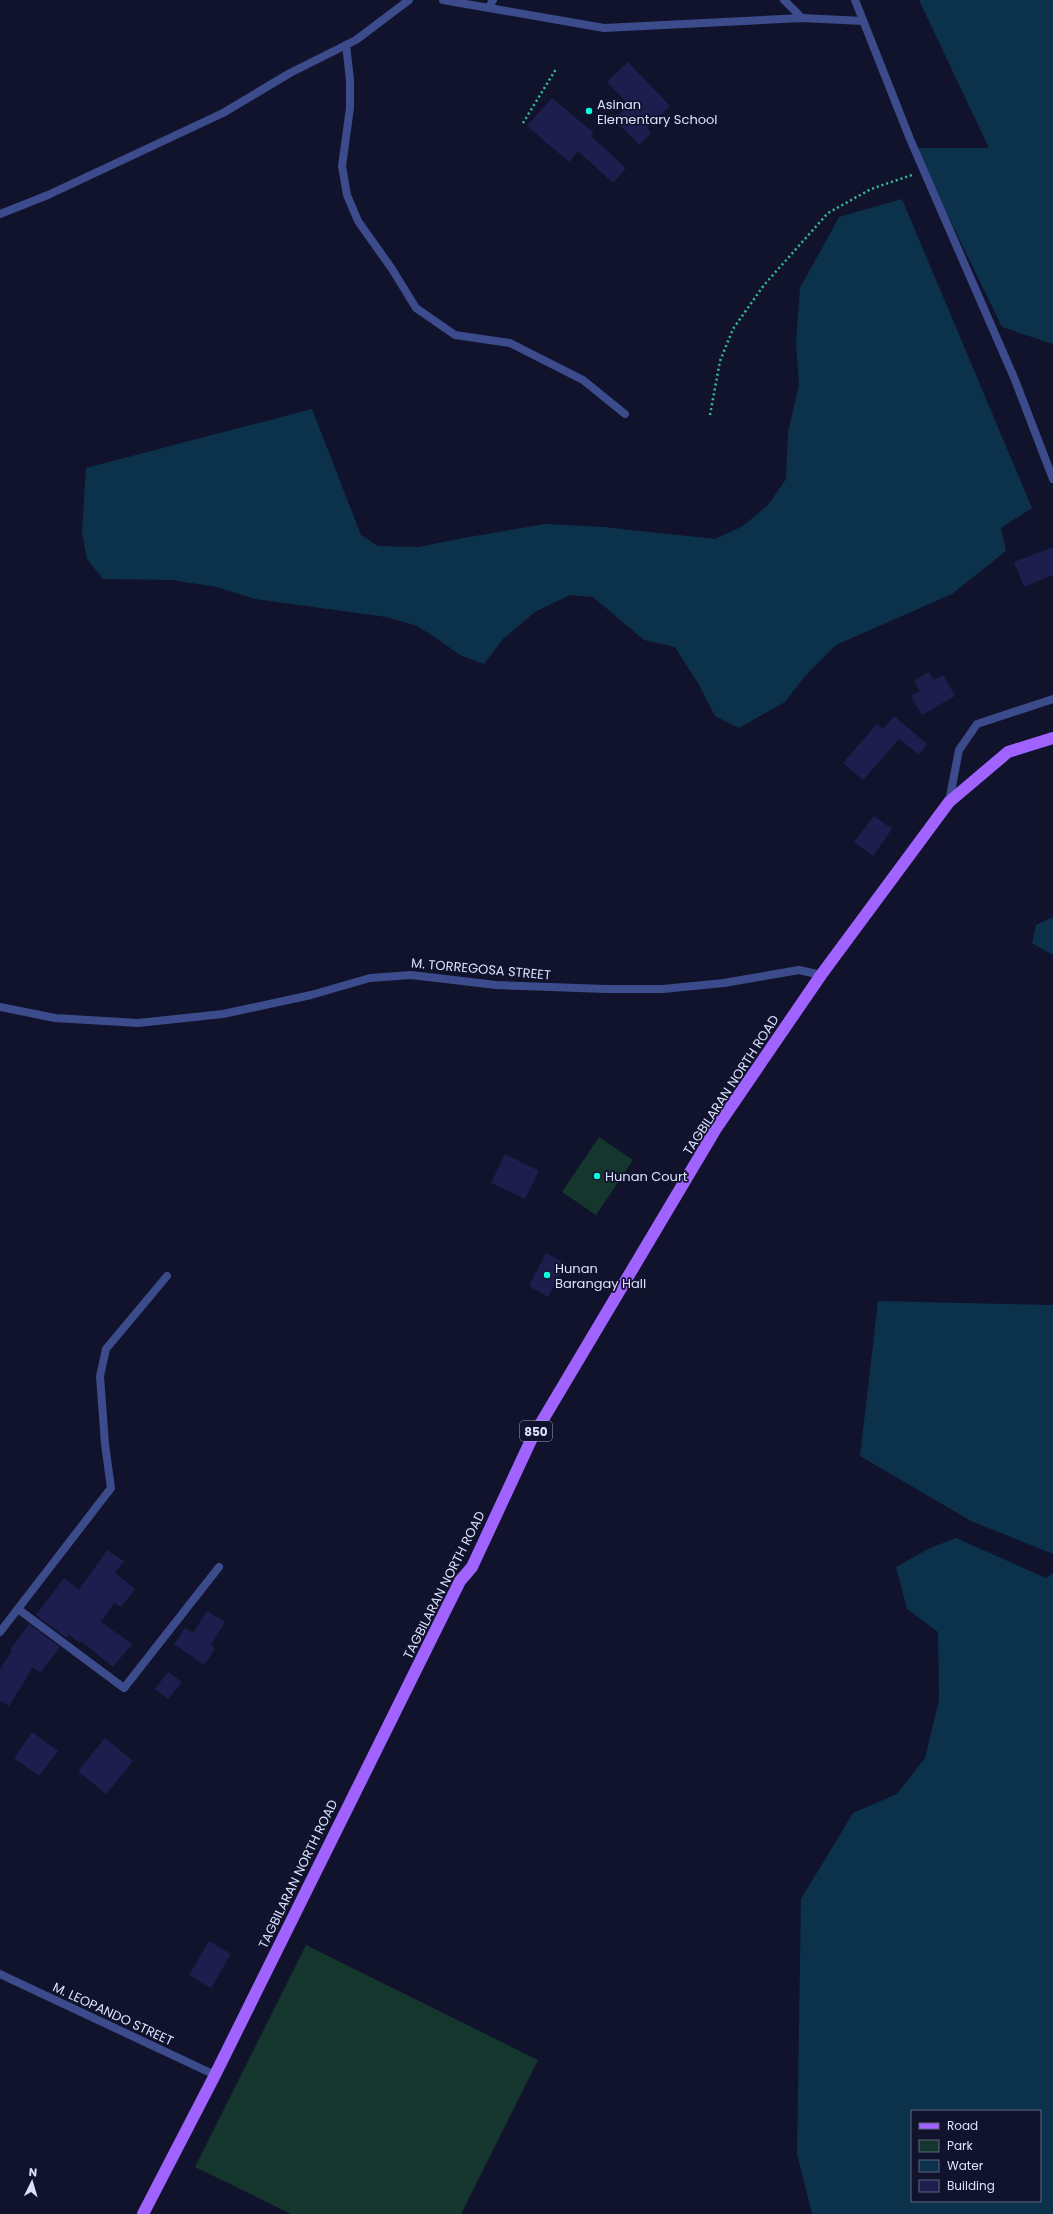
<svg xmlns="http://www.w3.org/2000/svg" width="1053" height="2214" viewBox="0 0 1053 2214" font-family="Poppins,sans-serif">
<style>
.green{fill:#14362d}
.water{fill:#0b314b;fill-rule:evenodd}
.building{fill:#1d1e4d}
.lines{fill:none;stroke-linecap:round;stroke-linejoin:round}
.path{stroke:#30bf96;stroke-width:2.5;stroke-dasharray:2 3;stroke-linecap:butt}
.service{stroke:#3c4b8b;stroke-width:8}
.minor{stroke:#3c4b8b;stroke-width:8}
.tertiary{stroke:#3c4b8b;stroke-width:8}
.primary{stroke:#a163ff;stroke-width:12}
.poi-dot{fill:#08ffdf;stroke:#11132c;stroke-width:1.5}
.labels{text-anchor:middle;dominant-baseline:central;stroke-width:3.5;stroke-linejoin:round;paint-order:stroke}
.shield{fill:#11132c;stroke:#9fa2c0;stroke-width:1}
.shield-label{font-size:12px;font-weight:bold;fill:#dce0ff}
.poi-label{font-size:13px;fill:#dce0ff;stroke:#11132c;text-anchor:start}
.street-label{font-size:13px;fill:#dce0ff;stroke:#11132c}
</style>
<rect width="100%" height="100%" fill="#11132c"/>
<g class="green">
<polygon points="599,1137 633,1160 596,1215 562,1192"/>
<polygon points="306,1945 538,2060 461,2214 291,2214 195,2167"/>
</g>
<g class="water">
<polygon points="919,0 1053,0 1053,344 1002,327 915,148 989,148"/>
<polygon points="902,199 1032,508 1001,528 1006,551 952,594 836,645 805,676 785,702 739,728 715,716 699,685 675,647 644,640 593,597 570,595 535,612 503,639 484,664 460,655 436,638 417,626 386,617 255,599 217,587 172,580 103,579 87,559 82,532 86,468 312,409 361,535 378,546 419,547 463,538 545,524 604,527 715,539 743,526 768,505 786,479 788,432 799,385 796,342 800,288 839,217"/>
<polygon points="1053,917 1053,955 1032,943 1036,925"/>
<polygon points="878,1301 1053,1305 1053,1554 971,1521 860,1456"/>
<path d="M956 1538 1046 1578 1053 1573V2214H812L797 2154 801 1899 853 1813 897 1794 925 1758 939 1700 938 1632 907 1609 896 1567 928 1549ZM912 2111H1040V2201H912Z"/>
</g>
<g class="building">
<polygon points="628,62 670,106 647,128 651,133 639,145 614,119 629,105 607,82"/>
<polygon points="552,98 594,133 591,136 626,168 613,183 578,151 569,162 527,126"/>
<polygon points="1053,547 1053,575 1024,587 1014,562"/>
<polygon points="929,672 934,680 943,675 955,696 922,715 911,696 920,691 914,681"/>
<polygon points="894,716 927,744 919,755 899,739 863,780 843,763 877,724 883,729"/>
<polygon points="874,816 892,829 873,856 854,842"/>
<polygon points="505,1154 539,1171 525,1199 491,1183"/>
<polygon points="546,1253 566,1264 548,1297 529,1286"/>
<polygon points="107,1550 124,1561 115,1573 135,1589 121,1607 114,1603 101,1622 132,1644 113,1667 81,1641 80,1643 69,1635 67,1638 36,1615 64,1578 79,1590"/>
<polygon points="207,1611 225,1622 211,1645 215,1649 204,1665 174,1644 185,1628 193,1633"/>
<polygon points="29,1624 60,1647 40,1673 33,1667 9,1706 0,1701 0,1669 12,1651 10,1650"/>
<polygon points="168,1672 182,1682 168,1699 155,1689"/>
<polygon points="32,1732 58,1751 39,1776 14,1758"/>
<polygon points="105,1738 133,1761 106,1794 78,1771"/>
<polygon points="209,1941 231,1954 211,1988 189,1975"/>
</g>
<g class="lines">
<g class="path">
<polyline points="523,123 556,69"/>
<polyline points="710,415 720,361 733,329 764,285 828,213 871,189 912,175"/>
</g>
<g class="service">
<polyline points="784,0 802,18"/>
<polyline points="489,7 493,0"/>
</g>
<g class="minor">
<polyline points="443,0 604,28 802,18 863,21"/>
<polyline points="346,45 350,80 350,108 342,166 347,195 358,221 392,269 416,308 455,335 510,343 583,380 625,414"/>
<polyline points="949,802 959,750 977,724 1053,699"/>
<polyline points="0,1007 55,1018 138,1023 223,1014 311,995 370,978 411,975 496,985 605,989 663,989 724,983 799,970 821,975"/>
<polyline points="18,1609 124,1688 219,1567"/>
<polyline points="0,1632 111,1488 105,1444 100,1376 106,1349 167,1276"/>
</g>
<g class="tertiary">
<polyline points="855,0 910,139 1015,380 1053,479"/>
<polyline points="0,214 48,195 223,113 290,73 356,40 409,0"/>
<polyline points="0,1974 215,2075"/>
</g>
<polyline class="primary" points="143,2214 215,2075 460,1581 472,1567 532,1438 717,1127 821,975 949,802 1008,752 1053,738"/>
</g>
<g class="poi-dot">
<circle cx="589" cy="111" r="4"/>
<circle cx="597" cy="1176" r="4"/>
<circle cx="547" cy="1275" r="4"/>
</g>
<g class="labels">
<rect class="shield" x="520" y="1421" width="32" height="20" rx="3"/>
<g class="shield-label">
<text x="536" y="1431">850</text>
</g>
<g class="poi-label">
<text x="597" y="104">Asinan<tspan x="597" dy="15">Elementary School</tspan></text>
<text x="605" y="1176">Hunan Court</text>
<text x="555" y="1268">Hunan<tspan x="555" dy="15">Barangay Hall</tspan></text>
</g>
<g class="street-label">
<text transform="translate(481 969) rotate(5)">M. TORREGOSA STREET</text>
<text transform="translate(731 1085) rotate(-57)">TAGBILARAN NORTH ROAD</text>
<text transform="translate(444 1585) rotate(-63)">TAGBILARAN NORTH ROAD</text>
<text transform="translate(298 1874) rotate(-64)">TAGBILARAN NORTH ROAD</text>
<text transform="translate(113 2014) rotate(25)">M. LEOPANDO STREET</text>
</g>
</g>
<rect x="911" y="2110" width="130" height="92" fill="#11132c" stroke="#626580"/>
<rect x="919" y="2123" width="20" height="6" fill="#a163ff" stroke="#626580"/>
<text x="947" y="2130" font-size="12" fill="#dce0ff">Road</text>
<rect x="919" y="2140" width="20" height="12" fill="#14362d" stroke="#626580"/>
<text x="947" y="2150" font-size="12" fill="#dce0ff">Park</text>
<rect x="919" y="2160" width="20" height="12" fill="#0b314b" stroke="#626580"/>
<text x="947" y="2170" font-size="12" fill="#dce0ff">Water</text>
<rect x="919" y="2180" width="20" height="12" fill="#1d1e4d" stroke="#626580"/>
<text x="947" y="2190" font-size="12" fill="#dce0ff">Building</text>
<g transform="translate(32 2182) rotate(5)" stroke="#11132c" stroke-width="3" paint-order="stroke">
<path d="M0-3L7 15L0 10L-7 15Z" fill="#dce0ff"/>
<text y="-6" font-size="11" font-weight="bold" text-anchor="middle" fill="#dce0ff">N</text>
</g>
</svg>
